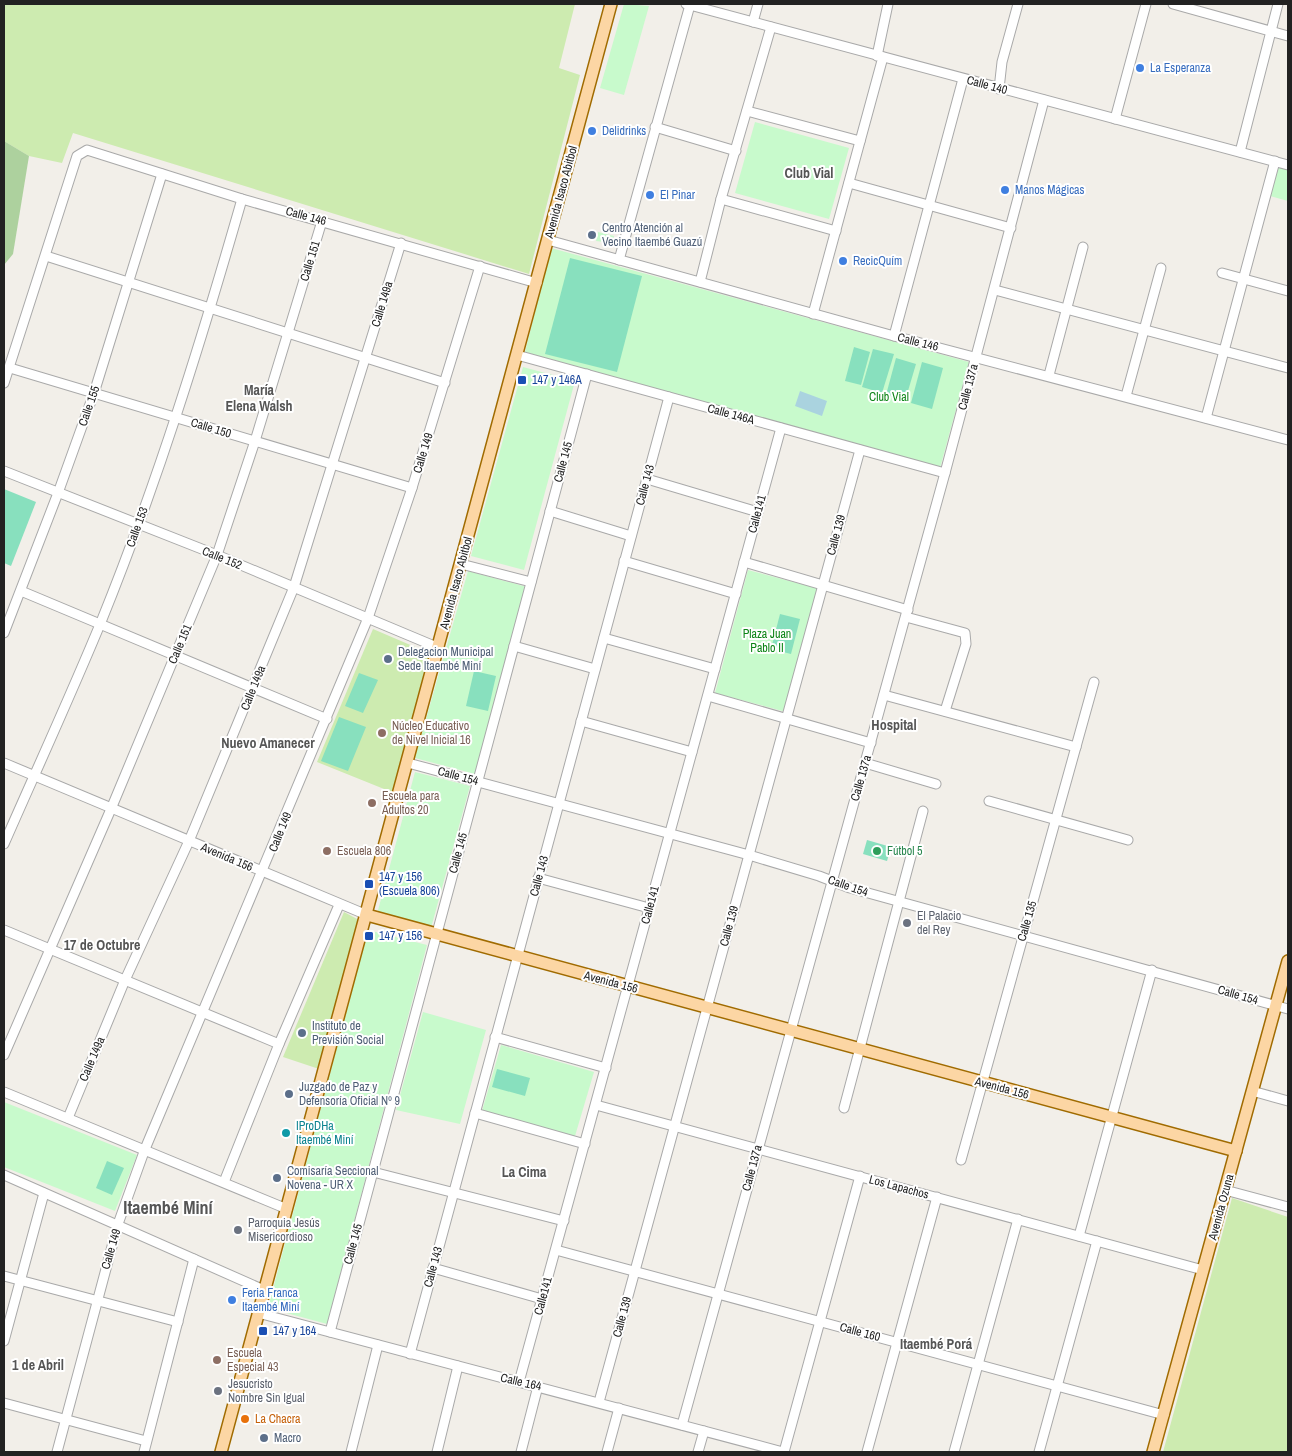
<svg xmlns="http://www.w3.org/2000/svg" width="1292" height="1456" viewBox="0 0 1292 1456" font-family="'Archivo Narrow',sans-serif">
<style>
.grass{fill:#cdebb0}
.forest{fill:#add19e}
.park{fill:#c8facc}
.pitch{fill:#88e0be}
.water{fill:#aad3df}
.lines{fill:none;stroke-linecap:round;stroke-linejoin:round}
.minor-casing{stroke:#a9a9a9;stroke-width:11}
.major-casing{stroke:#a06b00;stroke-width:14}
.minor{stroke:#fff;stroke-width:9}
.major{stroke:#fcd6a4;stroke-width:11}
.shop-dot{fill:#3f7fe0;stroke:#fff;stroke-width:2}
.service-dot{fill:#5c6f8a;stroke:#fff;stroke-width:2}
.transit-dot{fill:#1a4fb4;stroke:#fff;stroke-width:2}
.education-dot{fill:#8d6e63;stroke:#fff;stroke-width:2}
.leisure-dot{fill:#2e9e5b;stroke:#fff;stroke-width:2}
.worship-dot{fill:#6b7280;stroke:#fff;stroke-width:2}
.culture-dot{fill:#0f9aa8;stroke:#fff;stroke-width:2}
.food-dot{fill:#e8710a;stroke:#fff;stroke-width:2}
.labels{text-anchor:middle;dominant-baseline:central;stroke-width:4;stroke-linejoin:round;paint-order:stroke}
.shop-label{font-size:12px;fill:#366cbe;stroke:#fff;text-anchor:start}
.street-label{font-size:12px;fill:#222;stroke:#fff}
.service-label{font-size:12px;fill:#4e5e75;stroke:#fff;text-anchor:start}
.transit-label{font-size:12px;fill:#164399;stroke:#fff;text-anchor:start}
.park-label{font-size:12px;fill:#0c8416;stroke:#fff}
.education-label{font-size:12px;fill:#785e54;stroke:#fff;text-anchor:start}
.leisure-label{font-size:12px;fill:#27864d;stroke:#fff;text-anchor:start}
.worship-label{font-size:12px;fill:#5b616d;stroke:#fff;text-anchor:start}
.culture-label{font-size:12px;fill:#0d838f;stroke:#fff;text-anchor:start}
.food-label{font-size:12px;fill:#c56008;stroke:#fff;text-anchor:start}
.neighbourhood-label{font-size:14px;font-weight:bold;fill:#555;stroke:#fff}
.district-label{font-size:18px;font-weight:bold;fill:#555;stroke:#fff}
</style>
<rect width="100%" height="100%" fill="#f2efe9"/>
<g class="grass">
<polygon points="4,4 575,4 559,68 580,75 529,274 73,133 62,163 29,156 4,141"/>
<polygon points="373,629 429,653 394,793 317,762"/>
<polygon points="344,912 359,920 319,1069 283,1057"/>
<polygon points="1232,1198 1288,1217 1288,1452 1163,1452"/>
</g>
<polygon class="forest" points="4,141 29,156 13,254 4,265"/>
<g class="park">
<polygon points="624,4 649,6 624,95 600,88"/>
<polygon points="755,122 849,148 829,219 735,193"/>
<polygon points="1278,167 1288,169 1288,201 1270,196"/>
<polygon points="598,232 614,236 612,243 596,241"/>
<polygon points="551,248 969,362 940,468 525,352"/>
<polygon points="523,367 575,381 524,570 471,556"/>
<polygon points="748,570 820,589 786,712 715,693"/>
<polygon points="468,571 527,587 475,774 415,758"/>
<polygon points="415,772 470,786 431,928 377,914"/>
<polygon points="368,930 427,945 327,1324 268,1308"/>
<polygon points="423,1012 486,1030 460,1124 396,1110"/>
<polygon points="501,1045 594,1072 575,1136 482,1111"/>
<polygon points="4,1102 137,1155 115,1211 4,1167"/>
</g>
<g class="pitch">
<polygon points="570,258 642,276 617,372 545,354"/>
<polygon points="854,347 870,352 861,385 845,381"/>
<polygon points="873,349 894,354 882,393 862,387"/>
<polygon points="896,358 916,364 905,401 886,395"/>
<polygon points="922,362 943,368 932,409 911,403"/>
<polygon points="4,489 36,502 11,566 4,563"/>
<polygon points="780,614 800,619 791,654 771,649"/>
<polygon points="474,671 496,676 488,711 466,706"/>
<polygon points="359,673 378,680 363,713 345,706"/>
<polygon points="339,717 366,727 348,771 321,761"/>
<polygon points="867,840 891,847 887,861 863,854"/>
<polygon points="497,1069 530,1078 525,1096 492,1087"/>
<polygon points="107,1161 124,1168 112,1195 96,1188"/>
</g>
<polygon class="water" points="800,391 827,401 822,416 795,406"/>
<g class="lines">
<g class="minor-casing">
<g id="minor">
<polyline points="686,4 1288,165"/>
<polyline points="1173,4 1288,36"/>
<polyline points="753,22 758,4"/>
<polyline points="877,56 888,4"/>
<polyline points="999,89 1002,62 1018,4"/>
<polyline points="747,111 860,141"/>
<polyline points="1115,119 1146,4"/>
<polyline points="655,127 736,151"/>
<polyline points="1240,152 1278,4"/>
<polyline points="849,183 1011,228"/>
<polyline points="721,199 836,231"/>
<polyline points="548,240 894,336 1288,440"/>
<polyline points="46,256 445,383"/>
<polyline points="619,260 690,5"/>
<polyline points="1222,273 1288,291"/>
<polyline points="700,282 721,199 771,27"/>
<polyline points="995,290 1288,368"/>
<polyline points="813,314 883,57"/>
<polyline points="894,336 963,79"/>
<polyline points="517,355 945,473"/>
<polyline points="10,368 412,488"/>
<polyline points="1049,375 1083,247"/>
<polyline points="4,383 77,156 87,150 242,199 537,283"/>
<polyline points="1126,396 1161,268"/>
<polyline points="1206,418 1275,161"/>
<polyline points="4,471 217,555 439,648"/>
<polyline points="647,479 758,512"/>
<polyline points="550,511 631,536"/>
<polyline points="624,561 736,594"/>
<polyline points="744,562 908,610"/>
<polyline points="461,564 531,582"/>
<polyline points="21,591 327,719"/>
<polyline points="906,617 965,633 966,644 945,711"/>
<polyline points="4,633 58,493 94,393 162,174"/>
<polyline points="604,638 715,669"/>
<polyline points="514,646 595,669"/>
<polyline points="884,695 1076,747"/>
<polyline points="708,696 871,743"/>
<polyline points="581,721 692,752"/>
<polyline points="4,763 367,915"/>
<polyline points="408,763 749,855 819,876 850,888 1288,1009"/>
<polyline points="865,763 936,784"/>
<polyline points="989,801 1128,840"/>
<path d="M4 844C36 771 70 697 101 622 157 484 201 342 242 199"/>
<polyline points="538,878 649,908"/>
<polyline points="4,930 279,1044"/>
<polyline points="495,1037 606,1068"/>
<polyline points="4,1055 111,809 217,555 255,441 322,221"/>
<polyline points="1252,1091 1288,1101"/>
<polyline points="4,1092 287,1209"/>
<polyline points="596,1105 1203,1270"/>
<polyline points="844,1108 923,811"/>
<polyline points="475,1113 585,1144"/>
<polyline points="68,1118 125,980 189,841 294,587 401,243"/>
<polyline points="961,1160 1094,682"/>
<polyline points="373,1172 564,1221"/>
<polyline points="4,1175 264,1290"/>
<polyline points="224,1182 279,1044 339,905"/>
<polyline points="1225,1190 1288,1207"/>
<polyline points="1079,1236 1152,970"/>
<polyline points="556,1250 1164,1415"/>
<polyline points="433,1268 542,1299"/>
<polyline points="4,1276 178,1322"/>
<polyline points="258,1313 783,1452"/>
<polyline points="330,1332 587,374"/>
<polyline points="4,1341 44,1193"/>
<polyline points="410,1354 669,397"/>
<polyline points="519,1382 781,428"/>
<polyline points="599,1402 860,450"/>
<polyline points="4,1403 146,1441"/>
<polyline points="682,1425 945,473 1044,100"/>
<polyline points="57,1452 118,1224 145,1149 368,618 412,488 480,266"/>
<polyline points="144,1452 194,1259"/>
<polyline points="351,1452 378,1345"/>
<polyline points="437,1452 458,1366"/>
<polyline points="521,1452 538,1386"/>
<polyline points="607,1452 619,1408"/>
<polyline points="698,1452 704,1431"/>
<polyline points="784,1452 860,1176"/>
<polyline points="867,1452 937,1197"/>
<polyline points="954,1452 1018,1219"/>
<polyline points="1039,1452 1097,1241"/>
</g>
</g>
<g class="major-casing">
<g id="major">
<polyline points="367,915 1236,1151"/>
<polyline points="221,1452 611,4"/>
<polyline points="1153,1452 1288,961"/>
</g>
</g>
<use href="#minor" class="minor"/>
<use href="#major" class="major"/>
</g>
<g class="shop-dot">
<circle cx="1140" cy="68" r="5"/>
<circle cx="592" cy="131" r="5"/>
<circle cx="1005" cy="190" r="5"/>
<circle cx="650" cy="195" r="5"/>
<circle cx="843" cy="261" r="5"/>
<circle cx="232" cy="1300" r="5"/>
</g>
<g class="service-dot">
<circle cx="592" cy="235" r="5"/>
<circle cx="388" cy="659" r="5"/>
<circle cx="302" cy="1033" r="5"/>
<circle cx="289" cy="1094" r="5"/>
<circle cx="277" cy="1178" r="5"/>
<circle cx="264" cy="1438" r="5"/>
</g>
<g class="transit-dot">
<rect x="517" y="375" width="10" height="10" rx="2.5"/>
<rect x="364" y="879" width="10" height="10" rx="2.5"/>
<rect x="364" y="931" width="10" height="10" rx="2.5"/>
<rect x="258" y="1326" width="10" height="10" rx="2.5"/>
</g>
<g class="education-dot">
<circle cx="382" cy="733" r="5"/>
<circle cx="372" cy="803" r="5"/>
<circle cx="327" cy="851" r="5"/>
<circle cx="217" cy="1360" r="5"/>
</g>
<circle class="leisure-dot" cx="877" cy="851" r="5"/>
<g class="worship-dot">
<circle cx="907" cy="923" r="5"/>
<circle cx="238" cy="1230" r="5"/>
<circle cx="218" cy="1391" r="5"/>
</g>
<circle class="culture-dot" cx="286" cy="1133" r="5"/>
<circle class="food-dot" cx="245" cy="1419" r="5"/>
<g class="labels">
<g class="shop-label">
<text x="1150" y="68">La Esperanza</text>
<text x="602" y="131">Delidrinks</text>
<text x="1015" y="190">Manos Mágicas</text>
<text x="660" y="195">El Pinar</text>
<text x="853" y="261">RecicQuím</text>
<text x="242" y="1293">Feria Franca<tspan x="242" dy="14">Itaembé Miní</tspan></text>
</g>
<g class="street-label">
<text transform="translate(987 85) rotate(15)">Calle 140</text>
<text transform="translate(561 192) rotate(-75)">Avenida Isaco Abitbol</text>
<text transform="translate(306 216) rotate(15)">Calle 146</text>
<text transform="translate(310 261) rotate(-73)">Calle 151</text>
<text transform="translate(382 304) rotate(-73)">Calle 149a</text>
<text transform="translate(918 342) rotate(14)">Calle 146</text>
<text transform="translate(968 387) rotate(-75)">Calle 137a</text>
<text transform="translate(89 406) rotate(-71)">Calle 155</text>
<text transform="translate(731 414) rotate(15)">Calle 146A</text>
<text transform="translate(211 428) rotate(17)">Calle 150</text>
<text transform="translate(423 453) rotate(-73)">Calle 149</text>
<text transform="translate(563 462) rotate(-75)">Calle 145</text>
<text transform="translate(645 485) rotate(-75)">Calle 143</text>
<text transform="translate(757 514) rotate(-75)">Calle141</text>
<text transform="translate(137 527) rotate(-70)">Calle 153</text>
<text transform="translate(836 535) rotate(-75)">Calle 139</text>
<text transform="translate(222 558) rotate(22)">Calle 152</text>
<text transform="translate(456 583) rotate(-75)">Avenida Isaco Abitbol</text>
<text transform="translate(180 644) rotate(-67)">Calle 151</text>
<text transform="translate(253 688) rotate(-68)">Calle 149a</text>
<text transform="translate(458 776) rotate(15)">Calle 154</text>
<text transform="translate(861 778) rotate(-74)">Calle 137a</text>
<text transform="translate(280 832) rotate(-68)">Calle 149</text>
<text transform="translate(458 853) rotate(-75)">Calle 145</text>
<text transform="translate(227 857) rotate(23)">Avenida 156</text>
<text transform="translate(539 876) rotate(-75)">Calle 143</text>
<text transform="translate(848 886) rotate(19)">Calle 154</text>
<text transform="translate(650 905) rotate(-75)">Calle141</text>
<text transform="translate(1027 921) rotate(-74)">Calle 135</text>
<text transform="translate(729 926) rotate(-75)">Calle 139</text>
<text transform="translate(611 982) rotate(15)">Avenida 156</text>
<text transform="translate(1238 995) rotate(16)">Calle 154</text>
<text transform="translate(92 1059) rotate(-67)">Calle 149a</text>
<text transform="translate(1002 1088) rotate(15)">Avenida 156</text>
<text transform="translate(752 1168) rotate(-75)">Calle 137a</text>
<text transform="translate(899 1187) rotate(15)">Los Lapachos</text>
<text transform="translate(1221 1207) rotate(-75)">Avenida Ozuna</text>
<text transform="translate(353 1244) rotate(-75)">Calle 145</text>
<text transform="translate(111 1249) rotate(-74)">Calle 149</text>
<text transform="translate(433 1267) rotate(-75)">Calle 143</text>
<text transform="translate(543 1296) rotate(-75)">Calle141</text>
<text transform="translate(622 1317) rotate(-75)">Calle 139</text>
<text transform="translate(860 1332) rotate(15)">Calle 160</text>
<text transform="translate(521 1382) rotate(13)">Calle 164</text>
</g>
<g class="service-label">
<text x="602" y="228">Centro Atención al<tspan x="602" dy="14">Vecino Itaembé Guazú</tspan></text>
<text x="398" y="652">Delegacion Municipal<tspan x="398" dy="14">Sede Itaembé Miní</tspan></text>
<text x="312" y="1026">Instituto de<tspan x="312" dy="14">Previsión Social</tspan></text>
<text x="299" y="1087">Juzgado de Paz y<tspan x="299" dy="14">Defensoría Oficial Nº 9</tspan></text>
<text x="287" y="1171">Comisaría Seccional<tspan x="287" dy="14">Novena - UR X</tspan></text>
<text x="274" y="1438">Macro</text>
</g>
<g class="transit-label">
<text x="532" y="380">147 y 146A</text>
<text x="379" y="877">147 y 156<tspan x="379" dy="14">(Escuela 806)</tspan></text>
<text x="379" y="936">147 y 156</text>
<text x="273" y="1331">147 y 164</text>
</g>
<g class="park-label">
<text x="889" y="397">Club Vial</text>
<text x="767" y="634">Plaza Juan<tspan x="767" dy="14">Pablo II</tspan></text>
</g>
<g class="education-label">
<text x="392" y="726">Núcleo Educativo<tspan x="392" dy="14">de Nivel Inicial 16</tspan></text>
<text x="382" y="796">Escuela para<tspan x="382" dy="14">Adultos 20</tspan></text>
<text x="337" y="851">Escuela 806</text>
<text x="227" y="1353">Escuela<tspan x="227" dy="14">Especial 43</tspan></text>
</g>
<g class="leisure-label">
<text x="887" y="851">Fútbol 5</text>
</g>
<g class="worship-label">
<text x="917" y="916">El Palacio<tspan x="917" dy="14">del Rey</tspan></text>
<text x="248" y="1223">Parroquia Jesús<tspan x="248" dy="14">Misericordioso</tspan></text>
<text x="228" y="1384">Jesucristo<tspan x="228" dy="14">Nombre Sin Igual</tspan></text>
</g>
<g class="culture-label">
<text x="296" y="1126">IProDHa<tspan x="296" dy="14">Itaembé Miní</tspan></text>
</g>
<g class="food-label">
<text x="255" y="1419">La Chacra</text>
</g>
<g class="neighbourhood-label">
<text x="809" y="173">Club Vial</text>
<text x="259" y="390">María<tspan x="259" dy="16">Elena Walsh</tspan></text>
<text x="894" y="725">Hospital</text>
<text x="268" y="743">Nuevo Amanecer</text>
<text x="102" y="945">17 de Octubre</text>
<text x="524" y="1172">La Cima</text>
<text x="936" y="1344">Itaembé Porá</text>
<text x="38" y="1365">1 de Abril</text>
</g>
<g class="district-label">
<text x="168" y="1207">Itaembé Miní</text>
</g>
</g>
<rect width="1292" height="1456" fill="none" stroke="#222222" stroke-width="10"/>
</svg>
